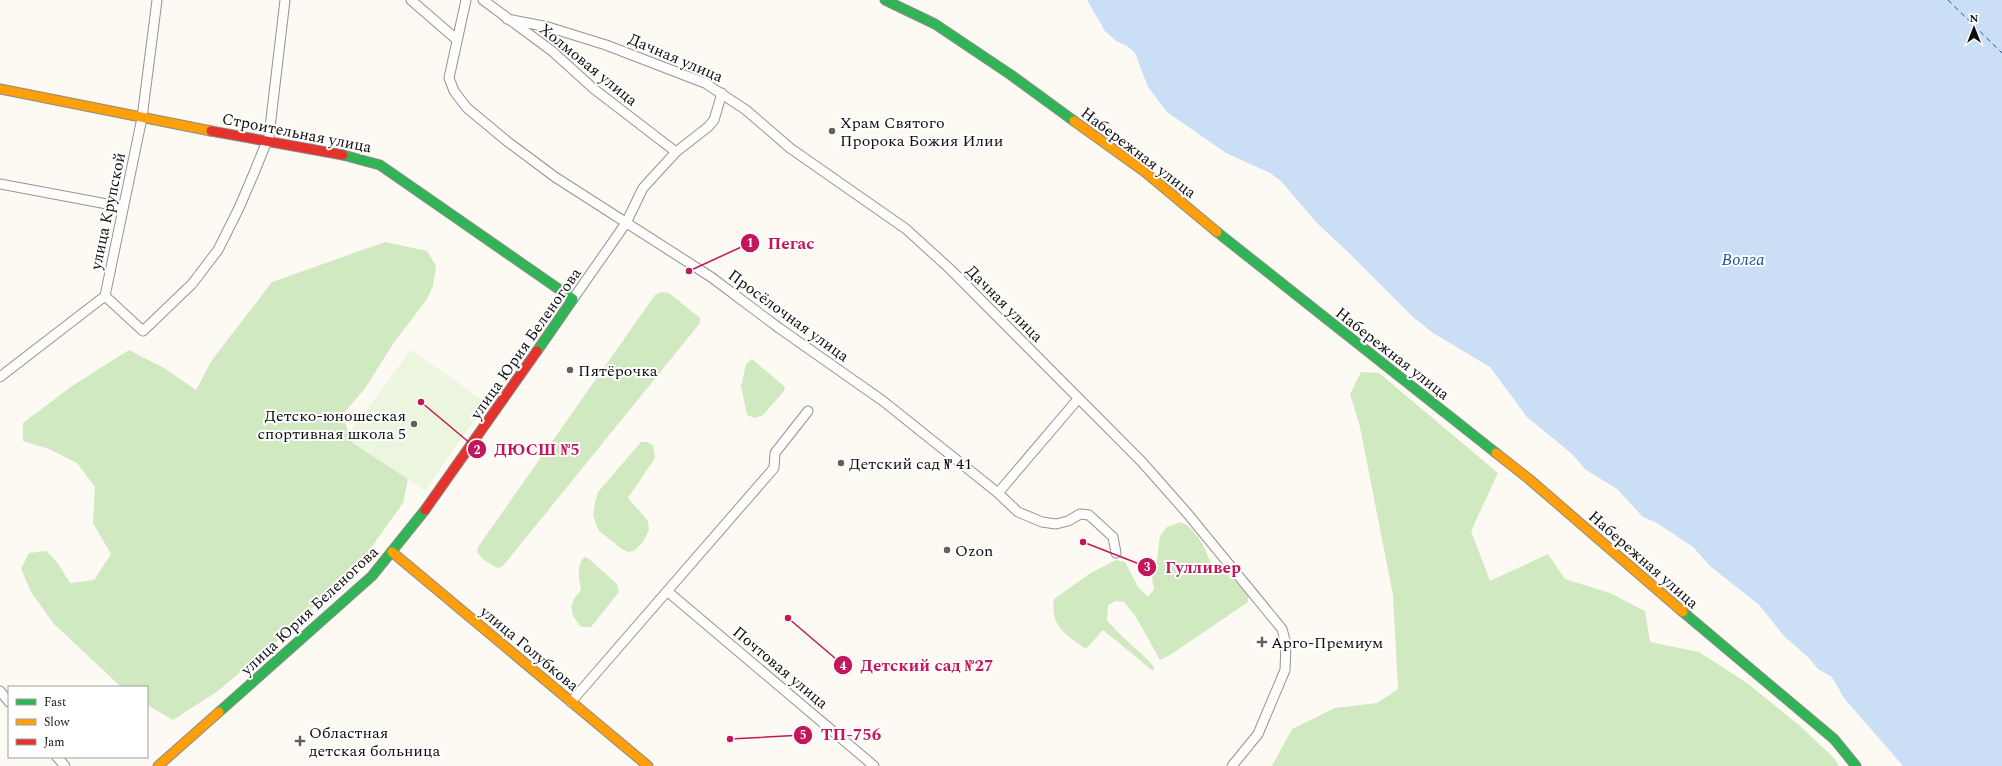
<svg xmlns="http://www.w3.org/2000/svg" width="2002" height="766" viewBox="0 0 2002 766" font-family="Spectral,serif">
	<rect width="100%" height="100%" fill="#fcfaf2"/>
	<path fill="#d1e9c0" d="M385,242L427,251L436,266L433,286L427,299L393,344L364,390L342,415L353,443L408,479L403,503L361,562L274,644L218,691L173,720L147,705V687H121L53,623L31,592L21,569L29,553L47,551L59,565L70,583L94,580L111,554L93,523L95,487L77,463L49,449L23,441V423L72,386L129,350L164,368L196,390L212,360L272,282Z
		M661,292L669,293L700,318V323L503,566L498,568C491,565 480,558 477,551L478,547L655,295Z
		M752,359L785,387L784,391L763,415L755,418L747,415L741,386L746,364Z
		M1361,372L1379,373L1498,473L1471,531L1490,581L1548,554L1565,579L1610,593L1645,611L1650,642L1699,652L1747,683L1800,726L1835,759L1839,766H1272L1292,729L1335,708L1377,703L1398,689L1393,595L1360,427L1350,394Z
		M641,442H647L653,445L655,458L628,498L648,521L649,530L643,542L634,551L628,552L622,549L599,531L593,516L595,503L598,492Z
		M1181,522C1197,529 1207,551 1212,567L1222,568L1248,594V602L1170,655L1160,660L1136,617L1124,602L1116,601L1108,605L1107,620C1121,638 1140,650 1154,667L1153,671L1103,630L1086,649C1066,635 1050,626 1054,599L1089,574L1116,560L1125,562L1138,587L1148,597L1154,589L1152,578L1156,567L1160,536L1167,527Z
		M584,557L588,558L617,584L619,592L591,627H581C569,612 568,605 581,590C579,578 576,567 584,557Z"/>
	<path fill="#ecf5dd" d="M411,350L487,403L425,490L353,443L349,434Z"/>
	<path fill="#cadff5" d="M1087,0H2002V766H1903L1844,698L1832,677L1818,669L1809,658L1785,637L1759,605L1710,566L1693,547L1657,523L1643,517L1617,489L1586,470L1571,453L1527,417L1490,367L1433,333L1413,317L1349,253L1317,223L1281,181L1270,173L1226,153L1167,112L1148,87L1135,53L1127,46L1116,41L1105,31Z"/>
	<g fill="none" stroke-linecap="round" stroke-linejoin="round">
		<path stroke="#1651a1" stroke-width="1" stroke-dasharray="5 4" stroke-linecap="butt" d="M1948,0L2002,53"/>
		<defs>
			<path id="street" d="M411,0L456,39
				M466,0L449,78L454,91L467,108L508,142L555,177L711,277L779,328L883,401L998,493L1018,512L1042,522L1056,524L1068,521L1080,514L1089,515L1113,537L1116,553
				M483,0L552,51L594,89L676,152
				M507,19L548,27L606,45L705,83L746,110L790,148L906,229L950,269L1142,462L1187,513L1282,629L1286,644L1285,670L1258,734L1232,766
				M0,184L123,207
				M105,296L143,331L192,284L218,250L239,208L254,173L269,136L285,0
				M573,299L626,223L643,188L676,152L708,127L714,120L722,93
				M0,377L105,296L142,118L157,0
				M998,493L1078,399
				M667,591L874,766
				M0,691L9,702
				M571,702L774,468L775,453L808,411
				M57,757L65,766"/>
			<path id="fast" d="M885,0L935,24L1011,75L1074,121
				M343,155L380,165L573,299L537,351
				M1217,232L1496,453
				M1683,612L1834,739L1856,766
				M219,712L372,576L425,510"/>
			<path id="slow" d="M0,89L211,131
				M1074,121L1145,172L1217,232
				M1496,453L1529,479L1683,612
				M392,552L648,766
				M158,766L219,712"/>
			<path id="jam" d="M211,131L343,155
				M425,510L537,351"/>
		</defs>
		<use href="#street" stroke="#959491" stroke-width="11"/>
		<use href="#fast" stroke="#8c8b87" stroke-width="11"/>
		<use href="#slow" stroke="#8c8b87" stroke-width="11"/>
		<use href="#jam" stroke="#8c8b87" stroke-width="11"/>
		<use href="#street" stroke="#fffefd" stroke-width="9"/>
		<use href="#fast" stroke="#30b455" stroke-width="9"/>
		<use href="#slow" stroke="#ff9f0a" stroke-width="9"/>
		<use href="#jam" stroke="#e5322d" stroke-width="9"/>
	</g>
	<g fill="#61615e" stroke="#fff" stroke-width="1.5">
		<circle cx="832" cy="131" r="4"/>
		<circle cx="570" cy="370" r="4"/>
		<circle cx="414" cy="424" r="4"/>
		<circle cx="841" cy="463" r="4"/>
		<circle cx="947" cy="550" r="4"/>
		<path d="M1260 636h4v4h4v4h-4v4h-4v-4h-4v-4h4z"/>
		<path d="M298 735h4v4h4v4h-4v4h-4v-4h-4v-4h4z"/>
	</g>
	<g text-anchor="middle" stroke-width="4" stroke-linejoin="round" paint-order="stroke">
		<g font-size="16" fill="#0e0e0e" stroke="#fff">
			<text transform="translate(676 57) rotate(23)" y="6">Дачная улица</text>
			<text transform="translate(589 64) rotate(39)" y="6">Холмовая улица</text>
			<text transform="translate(297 132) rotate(11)" y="6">Строительная улица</text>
			<text transform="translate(1139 152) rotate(37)" y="6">Набережная улица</text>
			<text transform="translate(107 211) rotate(-78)" y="6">улица Крупской</text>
			<text transform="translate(1005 303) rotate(45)" y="6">Дачная улица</text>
			<text transform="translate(789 315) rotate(36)" y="6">Просёлочная улица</text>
			<text transform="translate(525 343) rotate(-55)" y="6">улица Юрия Беленогова</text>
			<text transform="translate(1393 353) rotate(38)" y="6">Набережная улица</text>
			<text transform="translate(1644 559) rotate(41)" y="6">Набережная улица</text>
			<text transform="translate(309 610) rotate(-43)" y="6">улица Юрия Беленогова</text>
			<text transform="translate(530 648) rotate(40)" y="6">улица Голубкова</text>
			<text transform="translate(781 667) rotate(40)" y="6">Почтовая улица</text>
		</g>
		<g font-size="16" fill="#0e0e0e" stroke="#fff" text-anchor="start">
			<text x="840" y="128">Храм Святого<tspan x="840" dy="18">Пророка Божия Илии</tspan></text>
			<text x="578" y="376">Пятёрочка</text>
			<text x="406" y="421" text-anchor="end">Детско-юношеская<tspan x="406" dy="18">спортивная школа 5</tspan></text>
			<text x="849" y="469">Детский сад № 41</text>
			<text x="955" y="556">Ozon</text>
			<text x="1271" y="648">Арго-Премиум</text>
			<text x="309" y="738">Областная<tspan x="309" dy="18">детская больница</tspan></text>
		</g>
		<g font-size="17" font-style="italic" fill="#1651a1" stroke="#fff">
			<text x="1743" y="265">Волга</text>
		</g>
	</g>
	<path fill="none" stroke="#c2185b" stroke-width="1.5" d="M689 271L750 243M421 402L477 449M1083 542L1147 567M788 618L843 665M730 739L803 735"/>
	<g fill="#c2185b" stroke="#fff" stroke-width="1.5">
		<circle cx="689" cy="271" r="4"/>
		<circle cx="421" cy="402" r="4"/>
		<circle cx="1083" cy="542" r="4"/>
		<circle cx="788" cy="618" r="4"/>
		<circle cx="730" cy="739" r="4"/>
		<circle cx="750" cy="243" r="10"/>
		<circle cx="477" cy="449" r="10"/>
		<circle cx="1147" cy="567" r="10"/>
		<circle cx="843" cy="665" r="10"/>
		<circle cx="803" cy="735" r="10"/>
	</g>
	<g font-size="12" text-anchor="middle" font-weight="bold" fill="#fff">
		<text x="750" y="247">1</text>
		<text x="477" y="454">2</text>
		<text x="1147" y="571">3</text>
		<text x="843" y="670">4</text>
		<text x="803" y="739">5</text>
	</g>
	<g font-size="17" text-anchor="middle" font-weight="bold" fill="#c2185b" stroke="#fff" stroke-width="4" stroke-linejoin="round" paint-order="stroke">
		<text x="791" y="249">Пегас</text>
		<text x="537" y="455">ДЮСШ №5</text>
		<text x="1203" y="573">Гулливер</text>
		<text x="927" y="671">Детский сад №27</text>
		<text x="851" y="740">ТП-756</text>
	</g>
	<rect x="8" y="686" width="140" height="72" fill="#ffffff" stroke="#9f9f9f"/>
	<rect x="16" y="699" width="20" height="6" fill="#30b455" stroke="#9f9f9f"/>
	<text x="44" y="706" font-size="12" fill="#0e0e0e">Fast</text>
	<rect x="16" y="719" width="20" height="6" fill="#ff9f0a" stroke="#9f9f9f"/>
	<text x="44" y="726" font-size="12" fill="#0e0e0e">Slow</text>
	<rect x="16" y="739" width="20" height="6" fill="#e5322d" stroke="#9f9f9f"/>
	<text x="44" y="746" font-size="12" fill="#0e0e0e">Jam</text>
	<g transform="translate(1974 28)" stroke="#ffffff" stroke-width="3" paint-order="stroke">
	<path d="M0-3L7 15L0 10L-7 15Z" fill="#0e0e0e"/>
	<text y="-6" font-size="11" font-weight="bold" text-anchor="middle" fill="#0e0e0e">N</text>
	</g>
</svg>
